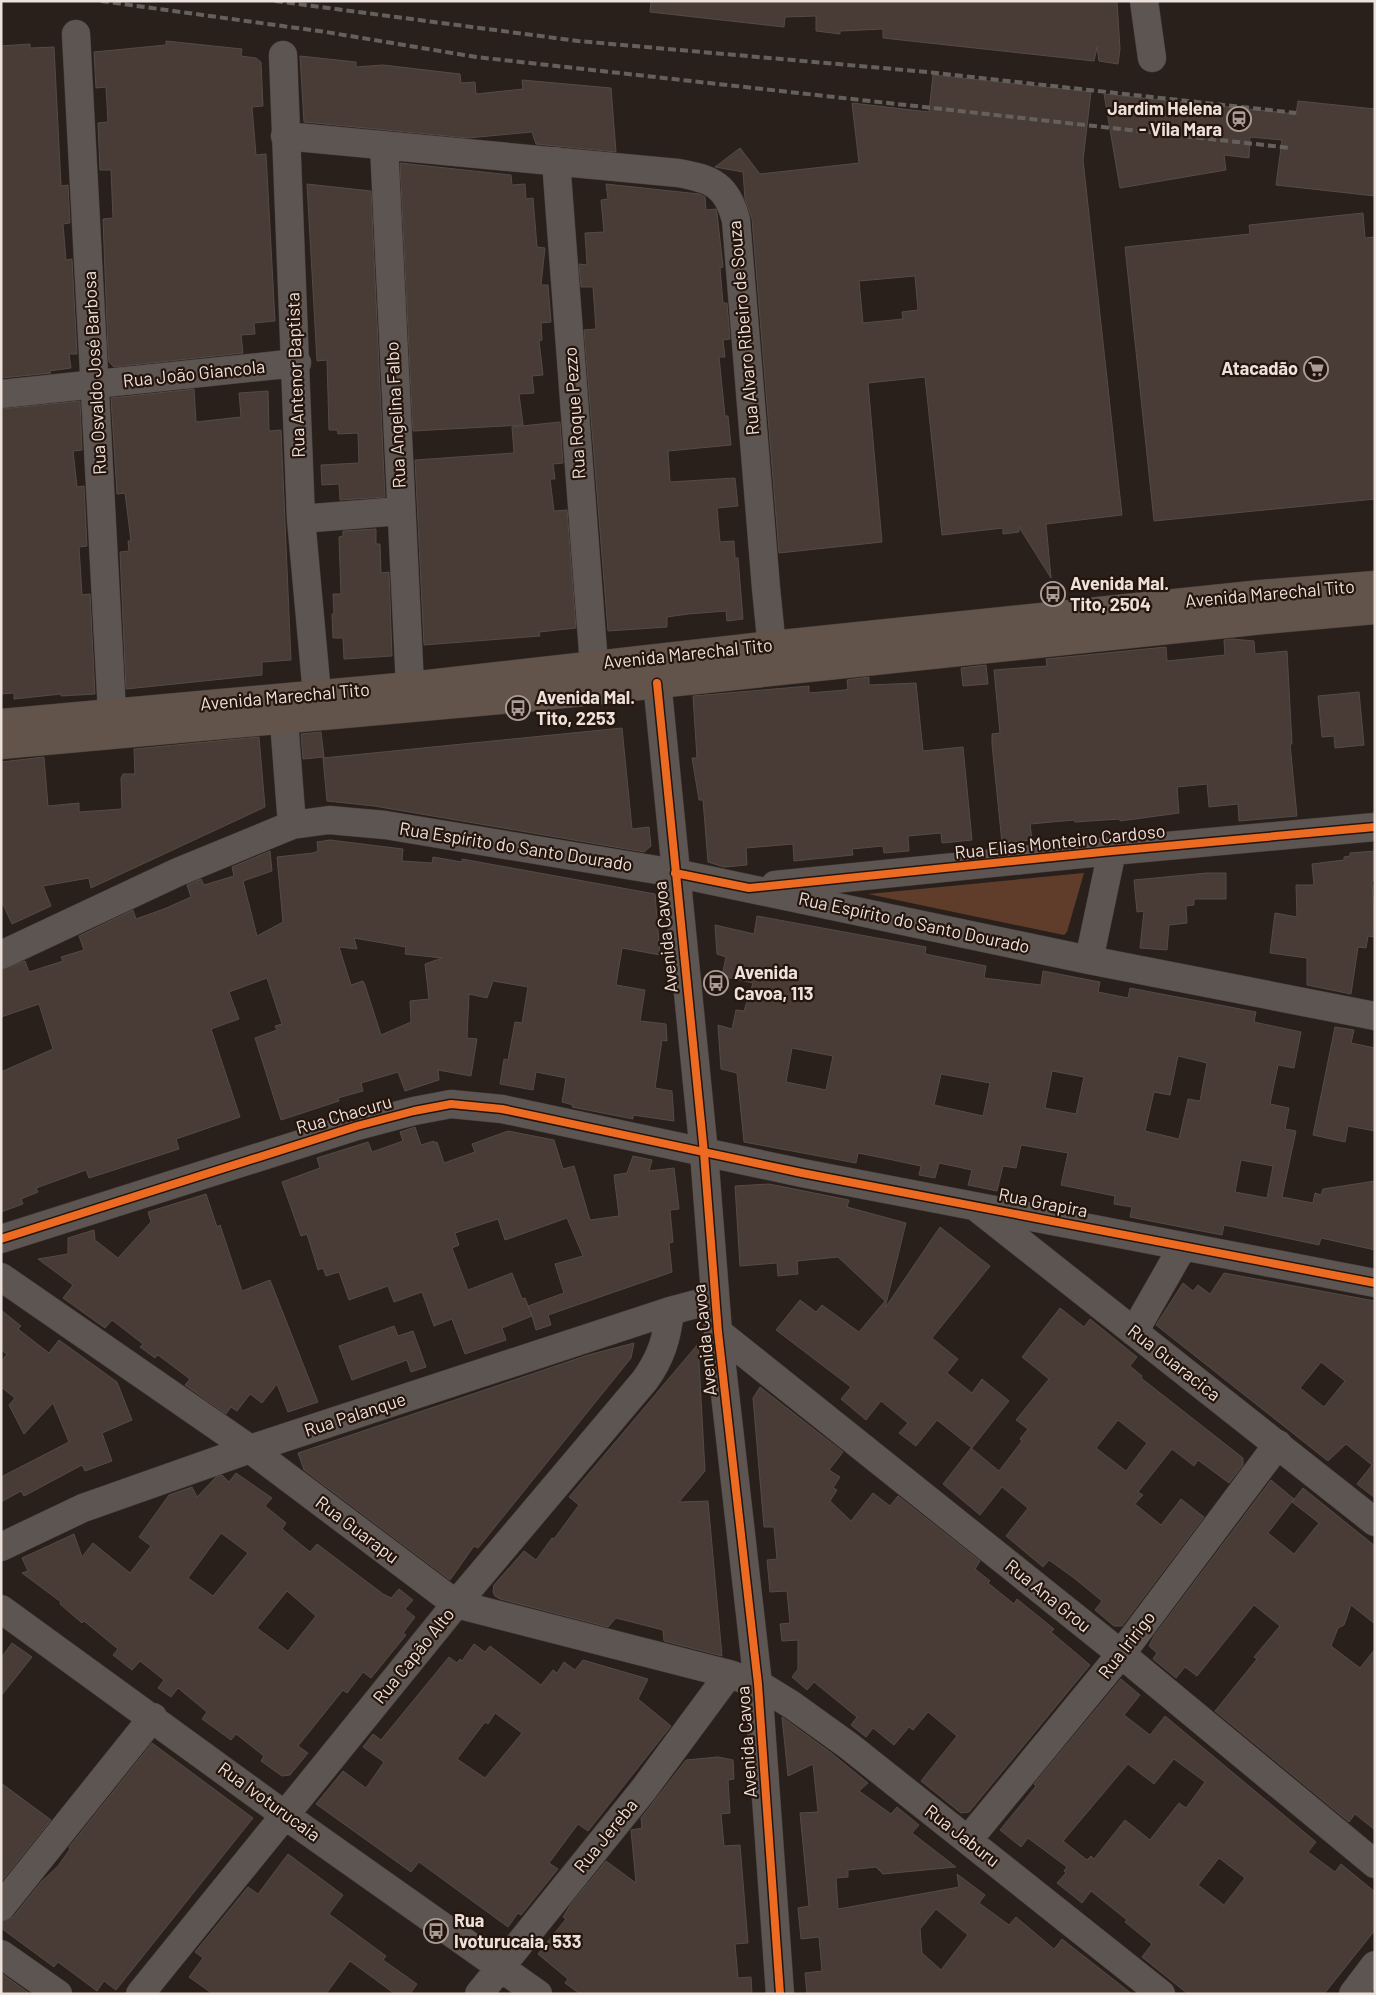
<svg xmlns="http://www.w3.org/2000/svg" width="1376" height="1995" viewBox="0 0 1376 1995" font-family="Barlow,sans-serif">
	<rect width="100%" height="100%" fill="#29201c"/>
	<path fill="#5f3d2a" d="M1084,873L1067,932L1064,935L868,894Z"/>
	<path fill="#493c36" stroke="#534b47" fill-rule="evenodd" d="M651,1H1117L1120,49L1118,64L1099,61L1097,47L1094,61L883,38V29L840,31V34L816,31V16L785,17L784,27L650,12Z
		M166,41L242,49L241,56L256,58L261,62L263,106L252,107L256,155L266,154L275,321L254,323L255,334L241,335L243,353L114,367L109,362L108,351L103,219L113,218L111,170H100L98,123L108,122L106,87L96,88L94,52L166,45Z
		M30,44V48L54,47L61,186L68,185L70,223L63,224L66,260L72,259L77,354H69L71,368L49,371L51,373L1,378V46Z
		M300,56L356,62V67L383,65L460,74L461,83L475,82L476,94L523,89L522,80L611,88L616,152L536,144L532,132L468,138L304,122Z
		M933,75L1091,92L1083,160L1122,515L1046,524L1051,578L1019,527V532L1003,534V528L942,535L925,377L868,383L882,542L779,553L752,219L745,199L743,172L715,167L740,148L760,174L859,163L852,103L929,112ZM915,276L918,310L902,312L903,319L863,323L859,281Z
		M1104,94L1296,114L1298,101L1375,109V196L1276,185L1282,140L1250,137L1249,158L1224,155L1226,170L1120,188Z
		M400,163L511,175L512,185L525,184L526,199L533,198L537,247L545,248L541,285H548L551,322L541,323L542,340L539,341L543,375L532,376L534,393L519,394L523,425L413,431Z
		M307,184L371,191L385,497L340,500L339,484L322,485L321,465L359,463L358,433L338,434L337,430H329L327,360L317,361Z
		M606,184L699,194L705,197L706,210L716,209L717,213L723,267L720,268L723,303H727L730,339L723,340L725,357H719L725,416H728L731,445L668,451L670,482L735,478L738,506L717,508L720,542L734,541L735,558H738L743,619L727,621L726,611L688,614L667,617V627L608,631L584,330L596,329L593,287H581L579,264L587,265L585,233L604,232L601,200L608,199Z
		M1363,213L1365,238L1375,237V499L1154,521L1125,247L1250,234L1249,225Z
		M194,389L196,422L241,417L239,393L268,391L269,431L281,430L291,660L262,662V675L126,689L120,552L129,551L128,541H131L125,493L117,494L111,398Z
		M80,401L82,450L73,451L77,487L84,486L87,546L79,547L82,595L90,594L95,694L61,696V694L14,699V693L1,694V409Z
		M560,422L563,463L553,464L555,479H550L554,511L567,510L576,628L539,632L540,636L424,645L415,460L514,453L512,427Z
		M376,529V544H380L381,573L389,572L392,656L344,659L343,638H333L332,614H334L333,594H341L339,537L343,536V531Z
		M1232,639L1254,641L1255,654L1287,651L1292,744H1290L1297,816L1239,821L1238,804L1209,807L1207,784L1177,787L1179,813L1120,821V819L1075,822L1074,820L1030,824L1032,840L1002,843L992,744V734L1000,733L994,670L1047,666L1046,659L1166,647L1167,661L1225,655L1224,640Z
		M986,665L988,684L963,686L961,668Z
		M869,677V685L916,683L923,751L963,747L972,840L942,843L941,833L908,836L909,851L884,853L883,846L852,849L853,855L794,861L793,844L746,848L747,865L724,867L708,862L703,800H699L692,758H697L693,696L809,686V693L845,690L848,689L847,680Z
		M1359,692L1364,745L1335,748L1334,736L1322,737L1318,696Z
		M622,728L632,829L649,827L651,846L644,852L374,806L327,801L323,758Z
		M321,732L324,757L303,759L301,734Z
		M259,737L265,807L91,888L89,878L43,886L51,906L12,924L1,900V762L44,757L48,806L79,803V812L122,809L121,778L123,774H135L134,749Z
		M330,840L403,849L402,861L432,863L433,857L462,862V859L655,894L660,955L622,948L616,985L645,990L640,1021L666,1024L667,1041L662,1040L655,1088L672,1091L674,1121L633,1115V1119L572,1107L573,1105L562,1102L566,1078L536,1072L533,1090L500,1084L504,1059L508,1060L515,1022L522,1023L528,987L493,981L487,998L469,994L467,1038L477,1039L471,1076L438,1070L439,1080L405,1091L398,1072L361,1083L363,1091L338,1098L339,1101L281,1120L255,1038L277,1030L275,1026L282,1024L267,978L229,992L239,1019L211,1029L240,1117L176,1139L179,1149L89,1178L86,1170L36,1188L38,1192L21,1199L23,1204L1,1212V1072L53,1049L39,1004L1,1017V970L25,961L29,972L63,961L61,957L84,950L79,936L133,910L136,919L164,909L191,897L187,885L201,879L204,885L234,876L232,867L270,851L272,871L243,881L257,936L283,922L277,857L313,853L318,851L317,842ZM354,938L406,947L405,954L442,958L425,964L429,999L410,1001L411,1022L381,1035L365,985L363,981L351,985L339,947L357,949Z
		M1375,851V880L1372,881L1375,937L1368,936L1366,948L1358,947L1351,994L1307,985V958L1270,953L1275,913L1297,917L1296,885H1314L1312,864L1344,860V857L1350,856V853Z
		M1207,873H1226V899H1194V905L1186,906L1187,923L1169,925L1167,950L1140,948L1144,911L1137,912L1134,880Z
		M757,916L926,947L925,954L986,966L984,978L1041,985L1043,971L1100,982L1098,992L1128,998L1130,988L1256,1012L1254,1022L1301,1032L1294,1068L1278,1065L1270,1104L1289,1108L1285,1129L1296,1131L1282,1197L1313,1203L1315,1193L1321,1195L1323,1189L1375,1181V1250L1321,1238L1319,1245L1224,1225L1222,1235L1130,1217L1132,1207L1114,1204L1115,1196L1061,1185L1068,1153L1021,1145L1016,1168L1003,1166L997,1191L968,1185L972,1170L939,1163L935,1178L919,1175L921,1166L888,1159L858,1153L856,1163L744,1142L737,1073L721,1069L718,1025L732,1029L736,1010L744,1011L753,983L722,976L726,957L717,954L715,925L754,934ZM792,1048L833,1056L826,1090L786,1082ZM1178,1056L1207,1063L1200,1101L1188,1099L1179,1139L1145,1131L1154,1092L1170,1095ZM1052,1071L1084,1077L1076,1114L1045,1108ZM941,1074L990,1083L983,1116L934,1105ZM1241,1160L1273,1166L1267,1198L1235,1192Z
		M1335,1027L1354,1030L1351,1043L1375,1048V1131L1348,1126L1345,1142L1313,1135Z
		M415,1127L421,1145L434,1141L435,1143L437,1142L444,1163L475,1152L472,1144L508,1131L554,1140L563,1169L574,1166L590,1220L619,1216L614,1175L627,1173L633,1156L652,1160L649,1171L674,1168L679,1209L670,1210L673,1242L669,1243L672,1272L548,1315L551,1325L536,1330L532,1316L502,1328L506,1340L465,1354L452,1319L434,1326L422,1292L394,1302L388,1286L349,1300L339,1272L326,1276L323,1268L318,1270L307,1234L301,1236L282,1182L320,1168L317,1158L368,1142L372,1152L403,1141L400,1132ZM567,1218L583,1256L555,1264L564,1293L528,1306L532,1316L525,1298L522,1299L512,1273L468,1290L452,1248L459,1245L455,1233L498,1219L505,1240Z
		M769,1184L849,1200L847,1207L906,1223L885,1308L940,1227L990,1266L932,1338L958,1359L947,1373L972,1393L982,1379L1009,1401L972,1448L937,1420L916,1446L899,1433L908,1423L881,1401L866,1420L841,1399L851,1387L776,1330L800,1300L816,1312L822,1305L859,1332L885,1301L838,1257L797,1261L798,1274L778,1276L777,1263L740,1266L735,1186Z
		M206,1194L217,1227L220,1225L242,1291L270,1280L318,1402L288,1412L277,1384L262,1403L250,1394L237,1411L231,1407L226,1414L185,1385L190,1379L158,1355L155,1358L140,1347L143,1344L112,1320L105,1328L63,1298L73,1285L38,1259L68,1254V1238L94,1230L95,1240L118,1258L151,1222L148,1212Z
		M1224,1273L1375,1301V1498L1357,1484L1372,1465L1346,1444L1328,1461L1156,1325L1183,1283L1193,1291L1198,1285L1210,1294ZM1321,1362L1345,1381L1324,1407L1300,1388Z
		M1060,1308L1084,1327L1090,1319L1137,1357L1130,1366L1142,1376L1141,1378L1243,1458V1465L1229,1483L1198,1460L1194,1466L1172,1449L1138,1492L1143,1495L1135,1504L1161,1525L1181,1499L1204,1517L1122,1626H1114L1095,1610L1102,1601L1074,1578L1049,1560L1043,1567L1006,1536L1028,1508L1002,1487L980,1515L943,1484L971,1448L999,1471L1022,1441L1020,1439L1028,1429L1016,1420L1049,1379L1022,1357ZM1118,1420L1147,1443L1126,1471L1096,1448Z
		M1,1310L21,1326L18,1329L49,1353L59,1340L117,1382L132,1420L102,1433L112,1461L85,1471L82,1465L24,1496L21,1491L1,1502V1477L69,1442L53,1403L24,1434L9,1405L15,1398L1,1387V1362L7,1354L1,1350Z
		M394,1326L398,1336L413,1331L426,1367L411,1372L407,1360L352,1380L339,1346Z
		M634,1343L631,1358L478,1548L474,1546L450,1580L304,1470L298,1453L588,1355Z
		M698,1344L705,1471L679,1502L708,1501L722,1656L664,1641L663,1630L616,1618L608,1627L500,1599L495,1596L493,1592L494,1585L524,1551L536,1560L552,1538L554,1539L579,1505L569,1497Z
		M760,1387L843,1452L829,1470L840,1477L833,1488L837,1490L830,1501L851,1521L873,1493L890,1506L898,1496L980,1561L975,1569L990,1581L988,1583L1014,1604L1017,1599L1054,1629L1051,1632L1090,1665L969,1812L961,1813L921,1781L957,1736L928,1712L913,1730L909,1727L894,1745L873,1728L866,1737L851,1725L857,1717L814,1682L807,1690L792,1677L798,1669V1640L782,1641L780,1624L790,1623L787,1591L770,1592L767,1560L777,1559L774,1527H764L753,1398Z
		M236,1473L272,1498L265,1506L286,1523L282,1529L310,1552L317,1544L383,1594L391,1598L399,1589L413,1600L405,1609L415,1617L403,1633L406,1635L371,1678L363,1672L347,1693L343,1690L298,1746L308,1753L290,1775L282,1776L261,1761L264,1756L236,1734L231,1740L202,1719L207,1712L178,1688L171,1697L158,1688L164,1680L140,1661L132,1670L113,1655L118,1649L84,1621L82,1623L60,1604L61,1602L22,1573L28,1571L22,1558L74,1534L82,1557L93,1543L130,1573L151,1546L139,1537L169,1495L192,1487L197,1497L216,1477L222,1475L229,1482ZM221,1533L248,1553L213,1596L188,1578ZM287,1591L316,1616L288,1651L257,1628Z
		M1271,1480L1294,1499L1268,1533L1294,1554L1319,1523L1292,1502L1303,1488L1375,1546V1624L1351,1605L1344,1625L1338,1628L1331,1646L1360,1668L1375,1649V1830L1355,1814L1349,1822L1215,1711L1257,1659L1254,1657L1280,1626L1254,1605L1197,1676L1185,1667L1176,1678L1153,1659L1157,1653L1149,1646L1154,1636Z
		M12,1643L32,1657L1,1696V1658Z
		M474,1644L485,1652L490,1646L541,1685L553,1670L557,1673L564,1662L575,1670L583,1660L648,1679L638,1699L671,1726L588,1831L578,1824L549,1863L558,1869L521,1915L518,1913L508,1927L419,1862L411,1872L316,1804L343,1771L366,1788L384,1762L363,1747L373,1734L381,1740L449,1657L457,1663L460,1659L462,1661ZM495,1713L522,1733L485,1778L457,1759L485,1722L488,1724Z
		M1121,1679L1140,1695L1124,1715L1150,1735L1165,1716L1316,1842L1308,1852L1335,1872L1341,1864L1375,1892V1930L1324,1994H1188L1142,1957L1152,1944L1125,1922L1127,1920L1091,1891L1082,1903L1057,1883L1066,1873L1064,1871L1067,1867L1028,1838L1021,1847L1000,1830L1036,1786L1034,1784ZM1174,1759L1205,1782L1186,1808L1179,1803L1150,1840L1125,1820L1094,1859L1091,1856L1087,1860L1063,1841L1128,1764L1154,1784ZM1219,1858L1245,1878L1224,1905L1198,1885Z
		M782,1717L830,1752L868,1783L859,1791L891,1814L897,1807L919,1825L912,1833L956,1867L883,1874L876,1867L848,1870V1877L836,1878L838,1909L959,1887L957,1874L985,1895L979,1903L1009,1925L1016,1917L1054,1949L1062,1939L1132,1994H807L805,1973L822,1971L819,1937L801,1939L798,1908L809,1906L800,1813L818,1812L813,1764L788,1776ZM936,1909L968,1935L941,1970L922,1953L920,1929Z
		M152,1743L253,1818L116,1990L104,1981L97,1991L58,1962L54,1967L1,1928V1922L13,1917L41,1882L58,1866L70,1849L69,1847Z
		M718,1757L733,1760L734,1779L728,1780L730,1813L721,1814L724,1846L740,1845L748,1943L735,1944L738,1978L751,1977L752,1994H580L565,1983L568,1979L538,1954L566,1919L563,1917L571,1904L606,1861L636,1883L631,1830L642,1828L641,1818L686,1760Z
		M1,1783L51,1820L1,1882Z
		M288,1854L343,1895L329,1914L386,1956L383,1960L417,1984L410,1994H395L350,1961L326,1994H213L189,1977L203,1958L195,1952L248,1887L258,1894Z
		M1,1973L30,1994H1Z"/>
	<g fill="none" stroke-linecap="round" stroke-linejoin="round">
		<defs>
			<path id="minor" d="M1144,1L1152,58
				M76,34L112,713
				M283,55L301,519L317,694
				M285,136L678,173C712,179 727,185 736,220L766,588L774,668
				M384,145L410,686
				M556,161L594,665
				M1,394L297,363
				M301,519L400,511
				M655,661L704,1153L718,1332L758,1684L780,1994
				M284,721L292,825
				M775,885L1112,851L1375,827
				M1,955L178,872L292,825L329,820L385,825L675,873L1089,960L1375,1016
				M1089,960L1112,851
				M976,1207L1375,1522
				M1,1239L357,1126L414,1111L451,1104L502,1109L802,1173L1375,1283
				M1,1277L250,1449L456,1604L729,1674L758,1684L792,1705L849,1746L1161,1994
				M718,1332L1121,1654L1375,1864
				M1134,1332L1183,1246
				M1,1547L83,1508L250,1449L670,1311L715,1299
				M1,1609L286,1816L538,1994
				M968,1840L1121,1654L1278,1444
				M1,1907L153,1717
				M1,1954L58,1994
				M140,1994L456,1604L645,1380C661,1358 667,1338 670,1311
				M479,1994L644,1789L729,1674
				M1353,1994L1375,1965"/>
			<path id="major" d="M1,723L410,686L772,645L1261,594L1375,585
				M1,745L545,696L1263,620L1375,610"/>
		</defs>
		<use href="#minor" stroke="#453d3a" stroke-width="29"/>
		<use href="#major" stroke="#453d3a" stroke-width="29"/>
		<use href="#minor" stroke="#5d5552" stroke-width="28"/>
		<use href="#major" stroke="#62544a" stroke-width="28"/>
		<path stroke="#65605c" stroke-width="4" stroke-dasharray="8 4" stroke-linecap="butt" d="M101,1L326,32L476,57L1291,148
			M275,1L578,41L927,72L1296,113"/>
		<defs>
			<path id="cycleway" d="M657,683L704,1153L718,1332L758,1684L780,1994
				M675,873L749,888L1112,851L1375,827
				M1,1239L357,1126L414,1111L451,1104L502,1109L802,1173L1375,1283"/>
		</defs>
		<use href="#cycleway" stroke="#25150d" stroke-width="11"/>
		<use href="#cycleway" stroke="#ed6a23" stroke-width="8"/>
	</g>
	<defs>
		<symbol id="station-ring" viewBox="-11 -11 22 22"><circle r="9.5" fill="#25150d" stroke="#a89d98" stroke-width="1.5"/><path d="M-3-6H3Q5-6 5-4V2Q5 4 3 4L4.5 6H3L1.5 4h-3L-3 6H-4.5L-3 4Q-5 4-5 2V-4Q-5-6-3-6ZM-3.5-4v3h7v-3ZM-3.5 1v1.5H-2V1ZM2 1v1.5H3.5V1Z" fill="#a89d98"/></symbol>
		<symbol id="supermarket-ring" viewBox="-11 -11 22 22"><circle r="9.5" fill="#25150d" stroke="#a89d98" stroke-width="1.5"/><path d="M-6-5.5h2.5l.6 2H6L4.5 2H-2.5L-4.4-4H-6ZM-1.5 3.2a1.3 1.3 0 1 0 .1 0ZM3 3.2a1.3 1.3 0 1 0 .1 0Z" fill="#a89d98"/></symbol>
		<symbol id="bus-ring" viewBox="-11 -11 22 22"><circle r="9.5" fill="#25150d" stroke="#a89d98" stroke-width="1.5"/><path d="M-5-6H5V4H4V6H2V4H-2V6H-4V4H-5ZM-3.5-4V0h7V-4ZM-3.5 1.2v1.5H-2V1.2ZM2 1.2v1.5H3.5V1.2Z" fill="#a89d98"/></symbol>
	</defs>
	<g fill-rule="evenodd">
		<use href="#station-ring" x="1225" y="105" width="28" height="28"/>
		<use href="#supermarket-ring" x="1302" y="355" width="28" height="28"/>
		<use href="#bus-ring" x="1039" y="580" width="28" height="28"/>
		<use href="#bus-ring" x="504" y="694" width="28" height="28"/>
		<use href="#bus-ring" x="702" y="969" width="28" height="28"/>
		<use href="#bus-ring" x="422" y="1917" width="28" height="28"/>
	</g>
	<g text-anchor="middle" stroke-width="4.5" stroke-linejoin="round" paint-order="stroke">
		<g font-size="18" font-weight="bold" fill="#ece1db" stroke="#25150d" text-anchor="start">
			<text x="1222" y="115" text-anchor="end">Jardim Helena<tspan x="1222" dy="21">- Vila Mara</tspan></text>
			<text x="1298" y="375" text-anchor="end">Atacadão</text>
			<text x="1070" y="590">Avenida Mal.<tspan x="1070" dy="21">Tito, 2504</tspan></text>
			<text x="536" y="704">Avenida Mal.<tspan x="536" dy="21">Tito, 2253</tspan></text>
			<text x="734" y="979">Avenida<tspan x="734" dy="21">Cavoa, 113</tspan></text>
			<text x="454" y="1927">Rua<tspan x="454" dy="21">Ivoturucaia, 533</tspan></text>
		</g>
		<g font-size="18" fill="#ece1db" stroke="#25150d">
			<text transform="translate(744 328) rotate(-95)" y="6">Rua Alvaro Ribeiro de Souza</text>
			<text transform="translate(95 373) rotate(-93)" y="6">Rua Osvaldo José Barbosa</text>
			<text transform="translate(194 374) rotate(-6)" y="6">Rua João Giancola</text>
			<text transform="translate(296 375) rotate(-92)" y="6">Rua Antenor Baptista</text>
			<text transform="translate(575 413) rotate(-94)" y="6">Rua Roque Pezzo</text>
			<text transform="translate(396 415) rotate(-93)" y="6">Rua Angelina Falbo</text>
			<text transform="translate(1270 594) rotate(-5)" y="6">Avenida Marechal Tito</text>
			<text transform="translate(688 654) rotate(-6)" y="6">Avenida Marechal Tito</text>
			<text transform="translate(285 697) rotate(-5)" y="6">Avenida Marechal Tito</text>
			<text transform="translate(1060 842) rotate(-6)" y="6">Rua Elias Monteiro Cardoso</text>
			<text transform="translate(516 847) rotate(9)" y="6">Rua Espírito do Santo Dourado</text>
			<text transform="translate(914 923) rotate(12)" y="6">Rua Espírito do Santo Dourado</text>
			<text transform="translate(666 937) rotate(-96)" y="6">Avenida Cavoa</text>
			<text transform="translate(344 1115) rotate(-16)" y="6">Rua Chacuru</text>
			<text transform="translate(1043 1203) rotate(11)" y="6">Rua Grapira</text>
			<text transform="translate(705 1340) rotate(-96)" y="6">Avenida Cavoa</text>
			<text transform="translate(1174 1363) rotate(38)" y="6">Rua Guaracica</text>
			<text transform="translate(355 1415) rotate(-18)" y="6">Rua Palanque</text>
			<text transform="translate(357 1530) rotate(37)" y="6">Rua Guarapu</text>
			<text transform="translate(1048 1596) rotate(39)" y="6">Rua Ana Grou</text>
			<text transform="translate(1127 1645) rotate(-52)" y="6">Rua Iririgo</text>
			<text transform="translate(414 1656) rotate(-51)" y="6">Rua Capão Alto</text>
			<text transform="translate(747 1742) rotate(-94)" y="6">Avenida Cavoa</text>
			<text transform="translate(269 1802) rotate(36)" y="6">Rua Ivoturucaia</text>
			<text transform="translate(606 1836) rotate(-51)" y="6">Rua Jereba</text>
			<text transform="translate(962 1836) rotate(38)" y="6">Rua Jaburu</text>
		</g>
	</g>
	<rect width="1376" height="1995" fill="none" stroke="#ece1db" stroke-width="5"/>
</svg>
